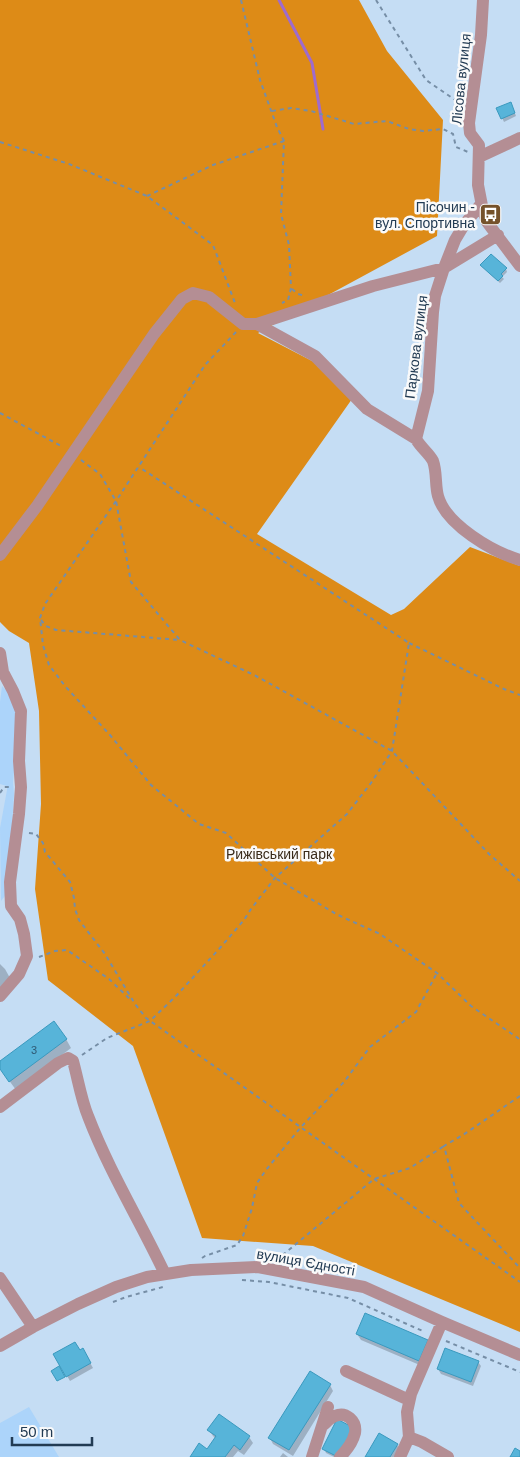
<svg xmlns="http://www.w3.org/2000/svg" width="520" height="1457" viewBox="0 0 520 1457" font-family="Helvetica,sans-serif">
	<rect width="100%" height="100%" fill="#c5ddf4"/>
	<path fill="#acd4fa" d="M2,686L11,695L19,716L13,782L14,794L8,892L1,901L0,828L7,790V786L0,784V702Z
		M29,1407L59,1457H0V1423Z"/>
	<path fill="#dd8b17" d="M0,0H359L387,51L443,120L437,236L258,333L314,362L352,399L257,534L391,615L404,609L470,547L520,566V1332L313,1246L202,1238L133,1046L48,980L35,889L41,804L39,711L29,643L9,631L0,622Z"/>
	<path fill="#0003" d="M512,106L516,116L504,122L498,109Z
		M484,268L506,269L507,272L502,277L504,279L500,283Z
		M0,964L5,969L10,978L0,988Z
		M66,1039L71,1048L16,1090L0,1068V1063Z
		M357,1334L427,1341L422,1366L361,1340Z
		M83,1350L93,1368L70,1381L55,1355L79,1352Z
		M478,1362L481,1366L473,1386L441,1374L438,1369Z
		M330,1385L333,1391L293,1456L273,1444L270,1438Z
		M209,1430L249,1437L253,1443L244,1455L238,1451L233,1457H191L207,1451L216,1439L213,1436Z
		M397,1445L401,1451L397,1457H366Z
		M324,1448L343,1457H334L326,1453Z
		M283,1453L288,1457H280Z"/>
	<g fill="none" stroke-linecap="round" stroke-linejoin="round">
		<path stroke="#9f6bcc" stroke-width="3" d="M279,0L312,63L323,129"/>
	</g>
	<path fill="#57b4d9" stroke="#3a99be" d="M511,102L515,113L501,119L496,108Z
		M491,254L507,268L501,274L503,276L498,281L480,265Z
		M54,1021L67,1039L9,1082L0,1069V1061Z
		M365,1313L428,1340L419,1361L356,1334Z
		M75,1342L80,1350L83,1348L91,1363L66,1377L53,1354Z
		M445,1348L479,1361L471,1382L437,1369Z
		M59,1366L65,1377L57,1381L51,1371Z
		M310,1371L331,1384L289,1450L268,1438Z
		M219,1414L250,1436L240,1450L234,1445L225,1457H190L199,1443L207,1449L216,1436L207,1430Z
		M337,1419L354,1428L338,1457L322,1449Z
		M379,1433L398,1444L390,1457H365Z
		M515,1448L520,1451V1457H510Z"/>
	<g fill="none" stroke-linecap="round" stroke-linejoin="round">
		<path stroke="#768ea6" stroke-width="2" stroke-dasharray="4 4" stroke-linecap="butt" d="M241,0L260,80L277,127L284,141L281,214L289,245L291,288L288,300L282,303
			M376,0L426,80L461,104
			M272,111L291,108L311,111L354,124L387,121L409,129L423,131L443,129L453,134L456,147L468,152
			M0,142L69,164L147,196L213,245L235,303
			M147,196L213,165L284,141
			M292,289L298,294L305,296
			M236,332L205,365L116,501L45,604L40,618L43,645L49,665L65,686L110,735L151,785L199,824L226,833L275,878L338,915L380,934L437,973L471,1006L518,1038L520,1042
			M0,413L63,447
			M81,460L100,474L116,501L131,582L180,640L256,676L392,751L489,854L520,881
			M41,620L46,626L56,630L180,640
			M409,643L504,689L520,695
			M0,793L4,787H9
			M29,833L36,834L43,843L45,852L70,882L74,898L75,909L79,920L105,954L135,1004L146,1018L520,1282
			M39,957L55,951L67,950L109,979L132,1001
			M82,1055L107,1038L150,1021L176,996L220,948L244,920L251,909L275,878L347,814L371,783L392,751L409,643L139,467
			M520,1096L463,1135L444,1146L459,1203L520,1268
			M202,1258L205,1256L237,1245L243,1236L252,1208L257,1183L266,1170L301,1127L344,1082L370,1047L416,1012L437,973
			M275,1258L284,1254L374,1179L410,1168L444,1146
			M242,1280L269,1282L348,1298L425,1332
			M113,1302L126,1297L163,1287
			M446,1341L520,1372"/>
		<path stroke="#b48e94" stroke-width="12" d="M483,0L481,35L469,123L470,133L479,145L478,185L483,211L487,222L520,266
			M479,157L520,138
			M481,204L464,225L455,240L444,268L435,296L433,312L428,391L416,439C421,448 429,453 433,461C437,472 435,485 438,496C446,525 493,552 520,560
			M257,324L315,356L367,409L416,439
			M0,555L37,506L154,334L182,299L193,293L209,297L243,324H257L373,286L444,268L498,235
			M0,653L3,672L13,691L21,711L19,761L21,787L19,814L10,882L11,906
			M0,996L19,974L27,956L24,934L20,919L11,906
			M0,1107L58,1063L68,1058L73,1061C78,1079 81,1099 88,1116C109,1171 140,1221 165,1274
			M0,1278L33,1327
			M0,1346L33,1327L78,1304L116,1287L147,1277L191,1270L258,1267L364,1287L442,1322L520,1355
			M346,1371L409,1400
			M322,1426C326,1423 330,1418 335,1416C346,1411 357,1421 355,1433C353,1441 346,1451 340,1457
			M409,1437L422,1442L448,1457
			M312,1457L328,1407
			M400,1457L409,1437L407,1412L411,1394L442,1322"/>
	</g>
	<defs>
		<symbol id="bus-square" viewBox="-11 -11 22 22"><rect x="-9" y="-9" width="18" height="18" rx="4" fill="#75522b" stroke="#fafafa"/><path d="M-5-6H5V4H4V6H2V4H-2V6H-4V4H-5ZM-3.5-4V0h7V-4ZM-3.5 1.2v1.5H-2V1.2ZM2 1.2v1.5H3.5V1.2Z" fill="#fff"/></symbol>
	</defs>
	<g fill-rule="evenodd">
		<use href="#bus-square" x="478" y="202" width="25" height="25"/>
	</g>
	<g text-anchor="middle" stroke-width="5" stroke-linejoin="round" paint-order="stroke">
		<g font-size="11" fill="#2f5974">
			<text x="34" y="1054">3</text>
		</g>
		<g font-size="14" fill="#223b53" stroke="#fafafa">
			<text transform="translate(461 79) rotate(-84)" y="5">Лісова вулиця</text>
			<text transform="translate(416 347) rotate(-83)" y="5">Паркова вулиця</text>
			<text transform="translate(306 1262) rotate(10)" y="5">вулиця Єдності</text>
		</g>
		<g font-size="14" fill="#223b53" stroke="#fafafa" text-anchor="end">
			<text x="475" y="212">Пісочин -<tspan x="475" dy="16">вул. Спортивна</tspan></text>
		</g>
		<g font-size="14" fill="#3a2b1a" stroke="#fafafa">
			<text x="279" y="859">Рижівський парк</text>
		</g>
	</g>
	<path d="M12 1437v8h80v-8" fill="none" stroke="#223b53" stroke-width="2.5"/>
	<text x="20" y="1437" font-size="15" fill="#223b53" stroke="#fafafa" stroke-width="4" paint-order="stroke">50 m</text>
</svg>
